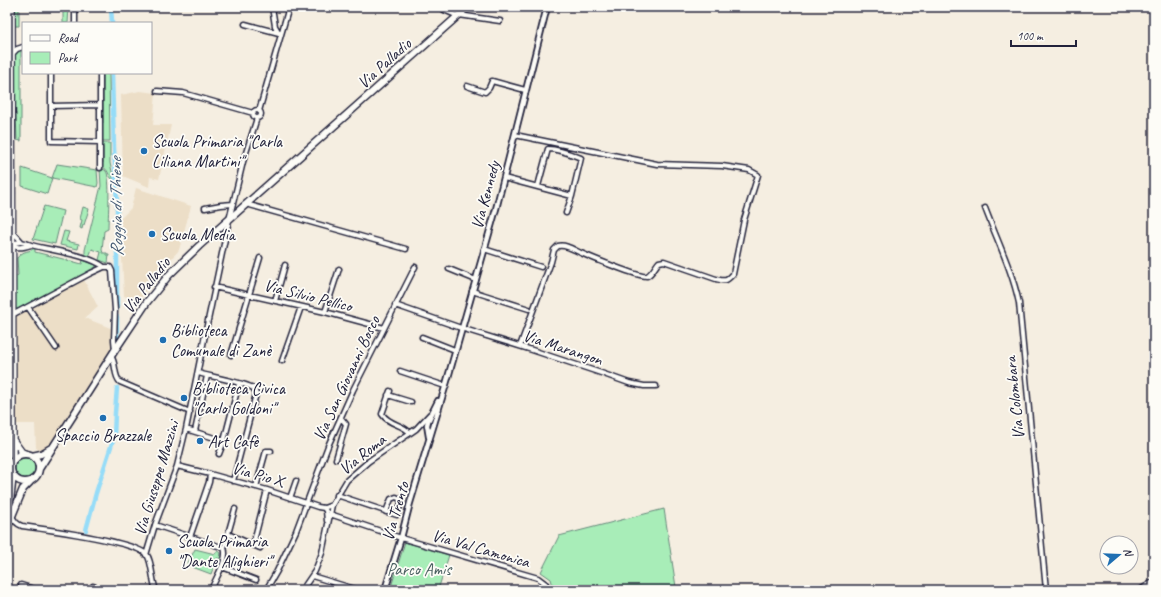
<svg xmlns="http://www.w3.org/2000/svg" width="1161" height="597" viewBox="0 0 1161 597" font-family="Caveat,sans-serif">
	<rect width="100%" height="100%" fill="#f5eee1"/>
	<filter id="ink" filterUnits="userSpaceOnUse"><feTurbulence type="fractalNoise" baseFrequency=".025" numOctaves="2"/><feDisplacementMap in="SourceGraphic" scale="8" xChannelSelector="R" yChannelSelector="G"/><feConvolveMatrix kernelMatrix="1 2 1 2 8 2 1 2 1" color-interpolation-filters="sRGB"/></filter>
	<g filter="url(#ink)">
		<path fill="#ecdec7" d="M140,91L156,93L153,125H171L159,179L150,177L149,187L123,176L121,95Z
			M136,188L191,206L179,250L151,282L139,301L124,296L120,219L131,208Z
			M83,278L98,307L85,318L113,329L112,347L70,414L68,419L52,444L42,452L36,448L35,424H16L15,317Z"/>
		<path fill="#a8edb8" stroke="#65887a" d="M15,7H19V26H15Z
			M63,7H69L68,23H63Z
			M21,50H23V51L21,52V141L17,140L16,113L14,112V55L17,52Z
			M101,73H109L110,141H102L101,123H103V75L101,74Z
			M101,143H110V163L113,176V180C108,176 109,169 102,167V163H103V147H101Z
			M57,164L97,170L98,183L97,187L52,178L47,194L22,186V168L52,178Z
			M100,169C102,169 104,169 106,171C111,177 108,219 108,229L104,231L102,250L103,253H107V255H109L108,263L99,260L101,252L92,249L89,257L88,256L85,255V250L101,186Z
			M44,206L63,211L55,244L33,239Z
			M83,207L89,209L84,225H83L82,229L80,228L82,220L80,219Z
			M64,231L69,232L66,241L79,244L78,249L60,245Z
			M34,248L35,249V252L71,261L82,264L83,260L96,265V268L17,311L15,309L14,278L18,275L17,258C24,249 29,253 34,248Z
			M15 468a10 10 0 1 1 20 0a10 10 0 1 1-20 0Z
			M664,509L676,587L664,590H554L551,579L541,572L559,536Z
			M405,542L449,555L438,590H390Z
			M195,549L215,554L217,551L221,553L220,559L217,558L211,574L187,565Z"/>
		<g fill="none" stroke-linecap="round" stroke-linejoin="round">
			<path stroke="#96dcf8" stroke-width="4.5" d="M111,7L112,23
				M112,73L114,148L117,203V309
				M117,317V342
				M86,530L96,493L114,437L115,413L117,388"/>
			<defs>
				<path id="minor" d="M75,7V23
					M272,7L275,26L279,33
					M443,7L444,10L458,16
					M459,15L500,21
					M245,24L279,33
					M12,54L17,49L23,47
					M51,73V141L100,142
					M100,73V168
					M467,86L485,92L489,88L492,81L525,90
					M157,91L183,93L253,113
					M51,106L100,105
					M253 114a4 4 0 1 1 8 0a4 4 0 1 1-8 0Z
					M259,111L289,7
					M515,135L657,164L722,166L749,170L758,175L744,220L733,274C726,282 725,281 716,279L664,261L659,262C656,265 652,274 647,276C641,278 590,257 581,253C574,250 566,244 558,246L554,250L551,262L520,346
					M504,178L572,196L566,213
					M538,186L548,149C559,149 571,154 581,158L572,196
					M246,204L406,249
					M205,208L221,205L233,204
					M985,208C997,240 1012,270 1019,303L1046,590
					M12,231L21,241
					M7,242C17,248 19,249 31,245C23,242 19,240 12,245
					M31,245C49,250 90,255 104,267
					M484,249L541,267
					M449,269L476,280
					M214,287L325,312L384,328
					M472,291L529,309
					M275,301L285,265
					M395,305L461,328L532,350L601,373L629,383L644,386H656
					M28,307L56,348
					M325,312L339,269
					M12,315L91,273L104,267H110L112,271L115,310L114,340L115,350
					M422,337L455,350
					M231,355L260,258
					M111,356C117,364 113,375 120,382L190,412
					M282,361L301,307
					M400,371L445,386
					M198,373C208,376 247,383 253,388C255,390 255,391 256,394L233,481
					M390,391L382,414C389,425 403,424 410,433
					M388,395L411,402
					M186,429L224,441
					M195,431L207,376
					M219,454L224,441L239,383
					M336,459L346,424L341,418
					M177,466L210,474L267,490L318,507L324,508L332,505
					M256,487L266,451H271
					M337,495L397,515L402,500L396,497L391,499L386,512
					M290,498L296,481
					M324,508L326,511L327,521
					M330,514L401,538L538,578L546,584L548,590
					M12,516C14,521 17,524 22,526C43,529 136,541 147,555C152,561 152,581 156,590
					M155,525L224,548C229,559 215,579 211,590
					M228,534L260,548
					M190,537L209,482L210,474
					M253,545L267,490
					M224,548L235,509
					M146,555L155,525L177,466L186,429L206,330L229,220L243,162L257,118
					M222,567L256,580
					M312,576L358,590
					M21,585L37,590
					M93,586L103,590
					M907,589V590
					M266,590L277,571L296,531L328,446L353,390L415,267
					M302,590L315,571L322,553L332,505L347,480L369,461L416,429L430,414"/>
				<path id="tertiary" d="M429,437L427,425L428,421L438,401
					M385,590L401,538L410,503L447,381L496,209L547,7"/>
				<path id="secondary" d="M12,7L13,455L14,459
					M14,441L22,452L27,454
					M1141,590L1154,582"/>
				<path id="primary" d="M11 468a14 14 0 1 1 28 0a14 14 0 1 1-28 0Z
					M32,456L41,454L51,448
					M39,469L115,350L147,302L169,275L199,246L468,7
					M8,519L13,475
					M7,528L23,489L30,482"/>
			</defs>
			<use href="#minor" stroke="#22223b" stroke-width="7"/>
			<use href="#tertiary" stroke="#22223b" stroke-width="8"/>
			<use href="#secondary" stroke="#22223b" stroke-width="8"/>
			<use href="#primary" stroke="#22223b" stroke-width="9"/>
			<use href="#minor" stroke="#fdfcf7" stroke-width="4"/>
			<use href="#tertiary" stroke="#fdfcf7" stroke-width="4.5"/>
			<use href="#secondary" stroke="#fdfcf7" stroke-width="5.5"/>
			<use href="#primary" stroke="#fdfcf7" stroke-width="6"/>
		</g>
	</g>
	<g fill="#1f6fb2" stroke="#fdfcf7" stroke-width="1.5">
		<circle cx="144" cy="151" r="4"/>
		<circle cx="152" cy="234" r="4"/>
		<circle cx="163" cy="340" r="4"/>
		<circle cx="184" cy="398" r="4"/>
		<circle cx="103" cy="418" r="4"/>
		<circle cx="200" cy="441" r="4"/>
		<circle cx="169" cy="551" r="4"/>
	</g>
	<g text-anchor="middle" stroke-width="3.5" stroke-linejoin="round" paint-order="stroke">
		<g font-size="17" fill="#22223b" stroke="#fdfcf7">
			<text transform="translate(384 63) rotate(-42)" y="6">Via Palladio</text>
			<text transform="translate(485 195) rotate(-75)" y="6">Via Kennedy</text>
			<text transform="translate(146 285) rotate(-52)" y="6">Via Palladio</text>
			<text transform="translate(308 295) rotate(14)" y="6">Via Silvio Pellico</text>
			<text transform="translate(563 347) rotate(18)" y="6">Via Marangon</text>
			<text transform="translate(346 378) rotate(-65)" y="6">Via San Giovanni Bosco</text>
			<text transform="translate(1014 398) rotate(-96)" y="6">Via Colombara</text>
			<text transform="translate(362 454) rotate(-39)" y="6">Via Roma</text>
			<text transform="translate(258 474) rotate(16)" y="6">Via Pio X</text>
			<text transform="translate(156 478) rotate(-73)" y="6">Via Giuseppe Mazzini</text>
			<text transform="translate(395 511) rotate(-74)" y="6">Via Trento</text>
			<text transform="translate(481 548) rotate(16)" y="6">Via Val Camonica</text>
		</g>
		<g font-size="17" fill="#22223b" stroke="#fdfcf7" text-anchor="start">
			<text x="152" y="147">Scuola Primaria "Carla<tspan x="152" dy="20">Liliana Martini"</tspan></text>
			<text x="160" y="240">Scuola Media</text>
			<text x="171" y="336">Biblioteca<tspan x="171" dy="20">Comunale di Zanè</tspan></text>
			<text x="192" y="394">Biblioteca Civica<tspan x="192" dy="20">"Carlo Goldoni"</tspan></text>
			<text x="103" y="441" text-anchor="middle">Spaccio Brazzale</text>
			<text x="208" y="447">Art Cafè</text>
			<text x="177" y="547">Scuola Primaria<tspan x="177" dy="20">"Dante Alighieri"</tspan></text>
		</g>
		<g font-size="17" fill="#4a5f60" stroke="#fdfcf7">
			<text x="419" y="575">Parco Amis</text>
		</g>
		<g font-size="18" font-style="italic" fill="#455a74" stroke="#fdfcf7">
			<text transform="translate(116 207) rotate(-91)" y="6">Roggia di Thiene</text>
		</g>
	</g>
	<rect width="1161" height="597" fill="none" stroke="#fdfcf7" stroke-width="24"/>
	<rect x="12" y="12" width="1137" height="573" fill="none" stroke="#22223b" stroke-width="1.5" filter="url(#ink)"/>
	<rect x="22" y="22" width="130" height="52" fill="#fdfcf7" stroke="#a5a5ac"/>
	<rect x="30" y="35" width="20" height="6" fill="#fdfcf7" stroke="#a5a5ac"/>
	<text x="58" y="42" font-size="12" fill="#22223b">Road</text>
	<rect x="30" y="52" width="20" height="12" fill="#a8edb8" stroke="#a5a5ac"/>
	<text x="58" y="62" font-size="12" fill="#22223b">Park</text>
	<g transform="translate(1119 555) rotate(71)"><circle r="19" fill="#fdfcf7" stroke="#a5a5ac"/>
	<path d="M0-3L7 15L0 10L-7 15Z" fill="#1f6fb2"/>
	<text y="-6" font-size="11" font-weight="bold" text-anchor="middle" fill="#22223b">N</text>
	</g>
	<path d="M1011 40v6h65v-6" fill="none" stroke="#22223b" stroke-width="2"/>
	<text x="1017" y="40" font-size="12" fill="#22223b" stroke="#fdfcf7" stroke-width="3" paint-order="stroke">100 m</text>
</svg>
